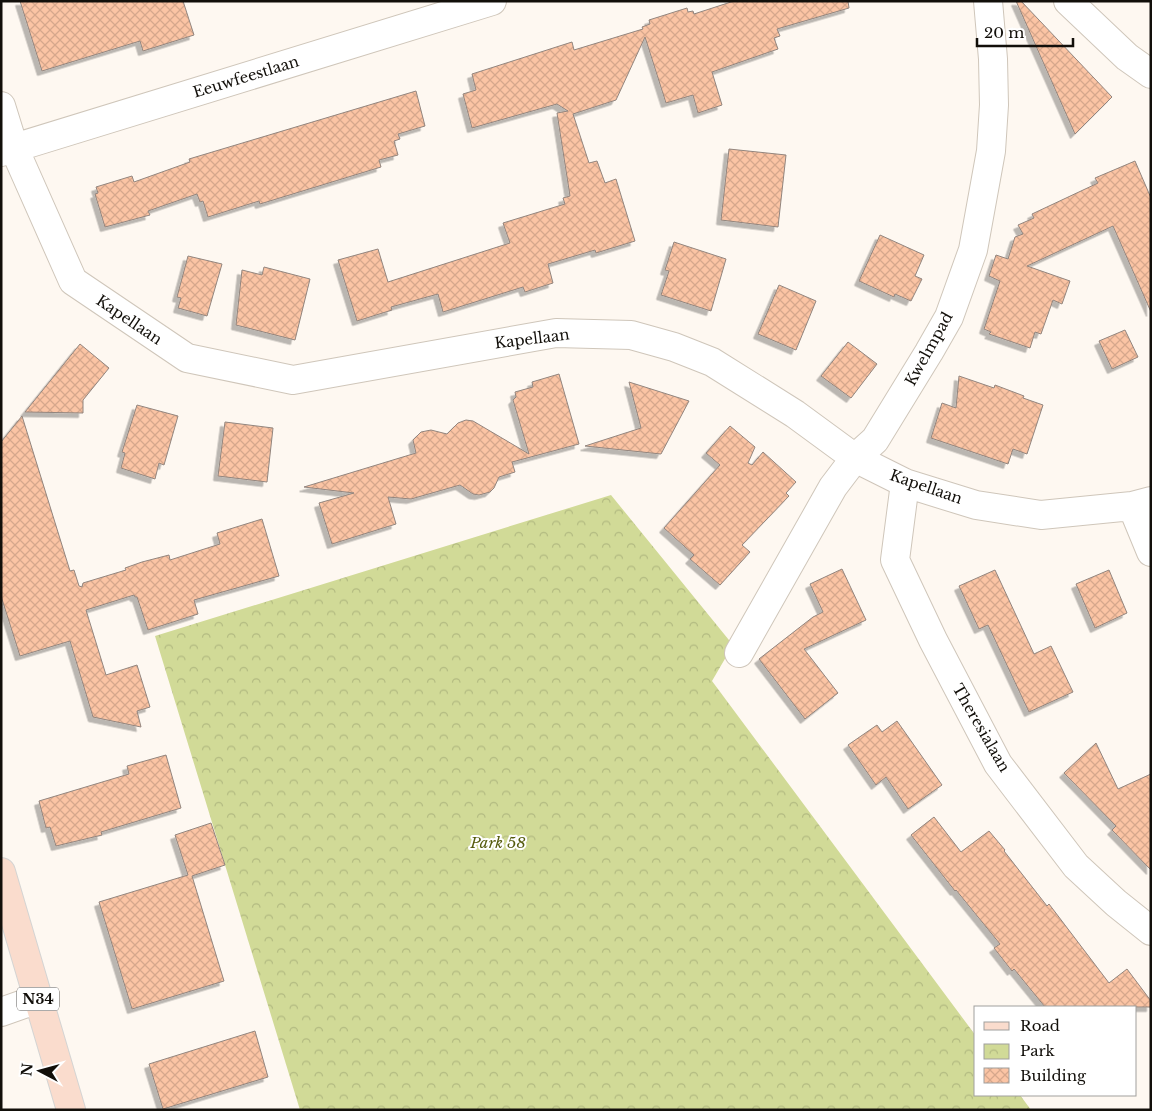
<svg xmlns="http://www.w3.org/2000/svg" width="1152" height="1111" viewBox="0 0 1152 1111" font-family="'Libre Baskerville',serif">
	<defs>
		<pattern id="park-crowns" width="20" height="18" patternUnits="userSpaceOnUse" patternTransform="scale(1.25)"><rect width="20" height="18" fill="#d1da97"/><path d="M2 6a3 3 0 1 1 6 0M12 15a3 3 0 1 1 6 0" fill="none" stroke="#b2ba81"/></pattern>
		<pattern id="building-cross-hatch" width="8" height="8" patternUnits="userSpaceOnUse" patternTransform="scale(1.25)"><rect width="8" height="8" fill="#fbc4a4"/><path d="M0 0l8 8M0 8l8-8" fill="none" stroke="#d6a78c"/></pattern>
		<filter id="shadow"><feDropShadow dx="-4.5" dy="4.5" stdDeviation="0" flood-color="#0004"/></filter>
	</defs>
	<rect width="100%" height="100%" fill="#fef8f1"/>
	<path fill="url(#park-crowns)" d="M611,495L733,645L712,681L976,1036V1095H1020L1031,1110H300L155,636Z"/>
	<path fill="url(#building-cross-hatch)" stroke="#92857e" filter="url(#shadow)" d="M20,1H183L194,35L143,51L140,41L42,71Z
		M734,1H848L849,8L777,29L780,36L774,38L778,49L712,72L722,105L698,113L693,95L666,103L645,37L616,100L573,114L589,163L597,161L605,183L616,179L635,241L596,253L595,250L548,264L553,283L525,292L523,287L443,312L438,294L391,307L392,310L357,321L338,260L378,249L388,282L510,243L503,223L565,204L563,198L570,196L557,113L568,111L557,104L472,128L463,94L476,90L472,74L572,42L574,50L643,29L642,27L650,24L649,20L687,8L688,12L693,11L694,14Z
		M1016,1H1021L1112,97L1075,134Z
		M416,91L425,126L398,134L400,139L394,141L398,155L379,160L381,167L260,204L259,201L208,217L203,201L200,202L197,194L148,211L150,215L105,227L95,194L98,193L96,187L132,176L134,182L190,162L189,159Z
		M729,149L786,155L778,227L721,220Z
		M1135,161L1151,198V312L1113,226L1027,266L1070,281L1062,304L1053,300L1041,334L1035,332L1030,348L989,334L991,332L984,329L1000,281L989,276L996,255L1008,259L1015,237L1023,234L1018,225L1034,218L1032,214L1098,183L1095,178Z
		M880,235L924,255L915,276L922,279L911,301L895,294L894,297L859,281Z
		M674,242L726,259L711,311L661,295L669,271L665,270Z
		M188,256L222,264L207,316L178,308L181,298L177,297Z
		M264,267L310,279L295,340L236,325L242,270L262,275Z
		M779,285L816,301L796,350L758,334Z
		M1125,330L1138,357L1112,369L1099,341Z
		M848,342L877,364L851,398L821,376Z
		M80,344L109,368L83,400V413L25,412Z
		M559,374L579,444L512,462L515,472L499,477L494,488L490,492L479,495L473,494L460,485L411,499L388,497L396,524L332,544L319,503L354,493L304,487L416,453L413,440L421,432L431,430L447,434L458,423L466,420L473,421L529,454L513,400L516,397L515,392L533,387L532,382Z
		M959,376L994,388L995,385L1024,396L1023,398L1043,405L1027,454L1013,449L1008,464L931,438L942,403L956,408Z
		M629,382L689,401L661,454L585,446L641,428Z
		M137,405L178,416L164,465L159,463L155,479L121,468L125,453L122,452Z
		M22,416L70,571L74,570L79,586L82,587L83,583L126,570L125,568L142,562L169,555L170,560L220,544L217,533L262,519L279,576L194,600L198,614L148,630L137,597H135L134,595L86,610L106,675L137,665L150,707L137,711L141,727L93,717L70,641L20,656L1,596V442Z
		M225,422L273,428L267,482L218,476Z
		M730,426L755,447L748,463L752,465L763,452L796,482L786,493L789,496L742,545L750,552L720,585L690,559L694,555L664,528L720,465L706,453Z
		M842,569L866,620L804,649L838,693L805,719L759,659L813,617L823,612L810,584Z
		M995,570L1034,654L1051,646L1073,692L1029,712L988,625L979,629L959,586Z
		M1109,570L1127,613L1095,628L1076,584Z
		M897,721L942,785L908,809L886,777L876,785L848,745L877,725L882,732Z
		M1096,743L1118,789L1151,774V870L1112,830L1116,826L1064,773Z
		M166,755L181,808L101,832L102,835L56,846L50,827L46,828L39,801L129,774L127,766Z
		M934,817L961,852L989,831L1005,850L1004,851L1047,906L1049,904L1109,983L1127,969L1151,1001V1007H1045L1014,969L1012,971L994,948L1000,944L956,890L955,891L911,835Z
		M211,823L225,865L192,876L224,981L132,1009L99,902L188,875L175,835Z
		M255,1031L268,1077L163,1109L149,1064Z"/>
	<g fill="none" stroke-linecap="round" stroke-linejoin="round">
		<defs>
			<path id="minor" d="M1068,1L1127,57L1151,74
				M1,106L14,148L73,281L187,358L293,380L556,333L631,335L674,347L712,362L795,414L855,458L905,483L976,505L1041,515L1132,506L1151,501
				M1,152L492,1
				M905,483L895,560L933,640L998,764L1076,866L1116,903L1151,931
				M1132,506L1151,552
				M739,653L833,487L855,458L875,440L929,352L949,317L973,250L991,151L994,105L993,59L988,1
				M1,1012L38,999"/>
			<path id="major" d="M1,872L71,1110"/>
		</defs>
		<use href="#minor" stroke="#cfc6ba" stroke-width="30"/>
		<use href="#major" stroke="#d4d4d3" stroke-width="30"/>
		<use href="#minor" stroke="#fff" stroke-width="28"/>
		<use href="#major" stroke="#fadccd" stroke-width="28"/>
	</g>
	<g text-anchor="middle" stroke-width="4" stroke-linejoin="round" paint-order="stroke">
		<rect fill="#fff" stroke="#595754" stroke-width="1" x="17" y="987.5" width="42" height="23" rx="4"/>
		<g font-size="14" font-weight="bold" fill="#120f0a">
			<text x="38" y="1004">N34</text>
		</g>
		<g font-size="15" fill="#120f0a" stroke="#fff">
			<text transform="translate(246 77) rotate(-17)" y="5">Eeuwfeestlaan</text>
			<text transform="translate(129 320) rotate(34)" y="5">Kapellaan</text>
			<text transform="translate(532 339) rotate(-7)" y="5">Kapellaan</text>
			<text transform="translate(929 349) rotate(-61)" y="5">Kwelmpad</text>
			<text transform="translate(926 487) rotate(19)" y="5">Kapellaan</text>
			<text transform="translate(981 728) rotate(60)" y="5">Theresialaan</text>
		</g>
		<g font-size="15" font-style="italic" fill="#555b0e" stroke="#fff">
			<text x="498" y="848">Park 58</text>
		</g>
	</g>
	<rect width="1152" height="1111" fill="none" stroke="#120f0a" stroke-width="5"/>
	<rect x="974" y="1006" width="162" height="90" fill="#ffffff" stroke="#a09f9d"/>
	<rect x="984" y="1022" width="25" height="8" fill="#fadccd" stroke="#a09f9d"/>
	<text x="1020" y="1031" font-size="15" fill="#120f0a">Road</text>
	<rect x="984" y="1044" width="25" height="15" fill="url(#park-crowns)" stroke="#a09f9d"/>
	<text x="1020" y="1056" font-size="15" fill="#120f0a">Park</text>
	<rect x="984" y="1068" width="25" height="15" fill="url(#building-cross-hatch)" stroke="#a09f9d"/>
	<text x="1020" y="1081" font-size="15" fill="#120f0a">Building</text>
	<g transform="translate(40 1071) rotate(276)" stroke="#ffffff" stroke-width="4" paint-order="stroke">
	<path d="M0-4L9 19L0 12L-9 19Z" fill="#120f0a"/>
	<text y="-8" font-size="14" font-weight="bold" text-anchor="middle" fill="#120f0a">N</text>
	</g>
	<path d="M977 38v8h96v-8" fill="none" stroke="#120f0a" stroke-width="2.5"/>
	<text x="984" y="38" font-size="15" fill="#120f0a" stroke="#ffffff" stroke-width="4" paint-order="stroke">20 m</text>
</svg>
